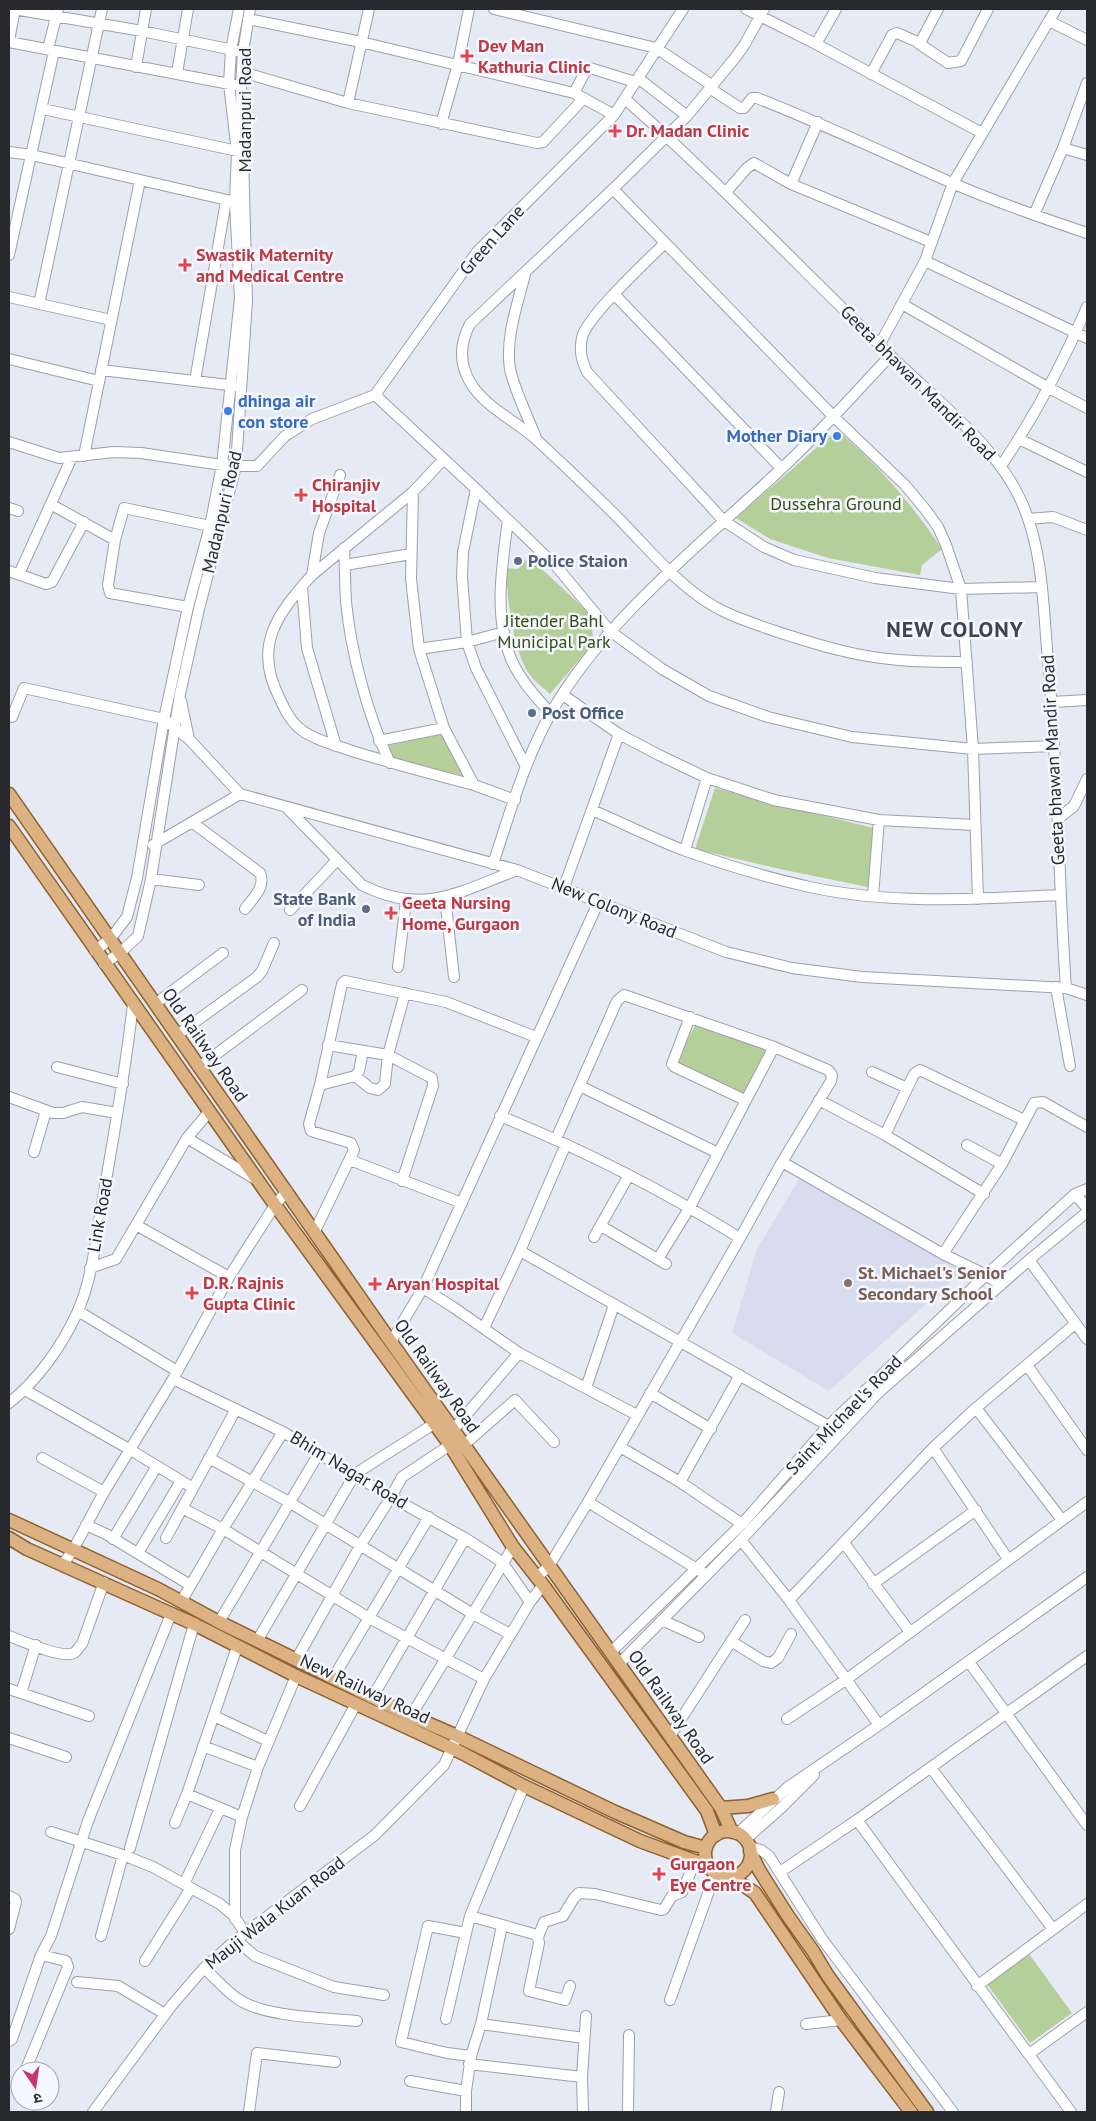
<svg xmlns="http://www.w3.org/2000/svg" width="1096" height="2121" viewBox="0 0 1096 2121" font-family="'PT Sans','Noto Sans Devanagari',sans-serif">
	<rect width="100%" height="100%" fill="#e6eaf4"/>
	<path fill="#d7ddee" d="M801,1176L962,1272L829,1391L732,1333L757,1249Z"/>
	<path fill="#b4cf99" d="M837,430C878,464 913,506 942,549L922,565L920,575L828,558L770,539L736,518Z
		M529,557L589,613L594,642L550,694C544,688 535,682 530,675C513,652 507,596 506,568L518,569Z
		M441,734L465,776L392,759L387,746Z
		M715,788L873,828L868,887L780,869L695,849Z
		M696,1024L769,1052L745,1094L675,1062Z
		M1029,1954L1072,2013L1030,2043L987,1984Z"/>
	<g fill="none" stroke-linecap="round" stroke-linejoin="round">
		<defs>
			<path id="minor" d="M14,9L142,31L238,51
				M494,9L656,48L713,86
				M746,9L816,44L982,133
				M764,9L745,44L735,58L687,116L613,189L470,324C460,343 459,363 470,382C485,408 517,421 538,441C568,469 597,496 625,525C655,556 685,593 725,612C742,620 760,626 778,632C818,645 857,657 899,660C922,662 945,662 967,662
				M248,19L361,42L574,93L614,115
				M1049,21L1087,40
				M9,40L15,9
				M9,42L235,85
				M918,43L948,63L961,61L988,9
				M816,44L836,9
				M48,49L58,9
				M136,67L146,9
				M242,72L348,103L537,143L543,142L584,98
				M177,73L188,9
				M871,74L892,35L897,33L920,43L938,9
				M638,78L687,116
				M711,89L740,108H744L752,98H757C823,124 887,154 952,183C996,202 1042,218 1087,233
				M574,93L585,72L590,68L635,82
				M625,99C718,181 803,271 892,357C935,399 998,447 1022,503C1042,548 1043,600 1047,649C1058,761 1058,875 1066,988
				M348,103L369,9
				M43,109L242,152
				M441,124L458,64L469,9
				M1063,148L1087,155
				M9,152L32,155L240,203
				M791,184L818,122
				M613,189L833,416L905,485L925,509L938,527L946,545L961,589L973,749L978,899
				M726,192L747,168L754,163L791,184L931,242
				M1034,215L1063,148L1087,83
				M665,243C648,260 585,318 582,338C579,351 582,361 587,372L724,521L764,547L794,560L875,578L961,589L1042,587
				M9,255L54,51
				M925,261L1087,338
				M525,274C518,303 505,338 510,369C514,389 528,417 536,438
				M614,294L781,468
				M9,297L111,320
				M39,304L102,9
				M902,304L1047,387L1087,408
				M880,344L925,261L953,183L1056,9
				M9,359L99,381
				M101,370L237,386
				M195,381L226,201
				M375,395L476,489L556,566L610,631L662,669L709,696L768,717L852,737L973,749L1054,746
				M375,395L477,252L614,115L683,9
				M1019,439L1087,472
				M9,442L59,458L114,452L141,453L222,465L257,466L285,436L312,419L375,395
				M84,456L140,180
				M443,460L413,492L312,575C277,614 253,646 279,697C285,710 291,723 303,731C315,740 335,745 349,750C390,763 432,774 474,785
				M1001,466C1034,417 1064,361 1087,307
				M476,489L463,552L462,577L467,642L476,668L525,765
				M413,492L411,579L419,649L444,728L474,785L515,800
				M52,505L115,540
				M9,508L18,511
				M1028,519L1053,517L1087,530
				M508,520C502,566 493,617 512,661C521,681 536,697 551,714
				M344,548C345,566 345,584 346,602C351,653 368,716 390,763
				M345,565L411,554
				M9,571L46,584L52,582L84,522
				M19,574L72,457
				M312,575L319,533L340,475
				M302,587L307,648L336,746
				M188,607L110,593L108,585L115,540L124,508L210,526
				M419,649L467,642L504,632
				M563,695L619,734L659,755L707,778L774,800L879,820L975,825
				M181,701L189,739
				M1052,702L1087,700
				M12,717L24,688L164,719L189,739L240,794L517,870L726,952L792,968L862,977L1066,988L1087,995
				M379,741L444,728
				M286,807L362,885C423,916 459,892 517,870
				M592,810C623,823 654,839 686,851C726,865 768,878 810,887C891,905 978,899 1060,895
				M1059,818L1074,806L1087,779
				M193,823L260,873C266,887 253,898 245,909
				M153,845L240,794
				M685,850L707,778
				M493,864C510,813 524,761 551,713C603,621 703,542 780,470C819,434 854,394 890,356
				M151,879L199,885
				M564,887L619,734
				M873,896L879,820
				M445,897L454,977
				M290,910L337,860
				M95,951L111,938L127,917L137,878L164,719L188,607L210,526L222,465L240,298L235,202L237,152L229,84L231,50L239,9
				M104,964L121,952L138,936L151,879L180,694L199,609L236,466L247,300L241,87L243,52L250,9
				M398,967L406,901
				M1056,987L1070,1066
				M155,1004L223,953
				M690,1017L672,1064L675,1067L745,1100
				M177,1035L257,977L262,971L274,943
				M328,1045L388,1055L432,1078L433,1086L402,1181
				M57,1067L123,1084
				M199,1067L302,990
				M872,1072L907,1088
				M355,1076L370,1088L378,1090L385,1084L388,1055L405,993
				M320,1085L355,1076L359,1071L363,1051
				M580,1086L718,1153
				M9,1097L53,1113H63L82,1107L117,1113
				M819,1100L885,1135L984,1194
				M500,1116C584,1150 664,1191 740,1238
				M885,1135L914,1074L920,1070L1024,1120
				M187,1138L255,1179
				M967,1145L1002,1164
				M34,1152L46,1111
				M350,1160L462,1203
				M782,1162L943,1254L986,1275L1001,1285
				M1075,1194L1087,1208
				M136,1225L229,1277
				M601,1226L666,1264
				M315,1231L354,1150L351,1143L311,1131L309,1124L320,1085L342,984L345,981L446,1002L536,1037
				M594,1237L629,1175
				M520,1251L841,1433
				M943,1254L1002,1164L1034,1103L1043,1102L1087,1127
				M658,1259L690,1207L774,1047
				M1029,1260L1087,1339
				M90,1268L116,1259L187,1138L209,1112
				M423,1288L453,1307L519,1353L637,1415
				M78,1311L177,1371
				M484,1328L520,1251L566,1144
				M391,1342L423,1288L598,903
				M1027,1365L1087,1450
				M173,1379L283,1432L391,1497L465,1538L502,1562L530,1602
				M586,1388L614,1305
				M25,1390L129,1449L193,1488
				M650,1393L711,1429
				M9,1403C37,1381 62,1346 77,1313C93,1278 96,1236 103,1198C114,1133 126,1069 133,1003
				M976,1408L1062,1520
				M454,1429L519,1353
				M465,1444L515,1400L554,1442
				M620,1447L680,1482L742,1524
				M933,1448L1008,1559
				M42,1458L104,1492
				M209,1458L289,1502L473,1614L510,1634
				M680,1482L740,1375
				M588,1502L702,1572
				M182,1508L223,1529L369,1618L484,1679
				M86,1525L106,1534L190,1585
				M166,1538L236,1409
				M113,1539L157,1466
				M741,1540L789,1600L879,1725
				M844,1543L910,1632
				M138,1553L181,1481
				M63,1564L73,1550L104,1492L173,1379L229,1277L275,1205L287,1191
				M537,1577L549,1566L588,1502L740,1238L782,1162L831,1081L832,1075L828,1070L774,1047L624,995L617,1001L556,1139
				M873,1584L976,1510
				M789,1600L933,1448L976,1408L1075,1324
				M181,1602L223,1529L283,1432
				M662,1620L699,1637
				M219,1622L319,1453
				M9,1636C22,1641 62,1659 74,1653C77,1651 79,1647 82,1644L104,1582
				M257,1641L355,1474L440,1420
				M731,1641L763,1661L771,1663L778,1658L791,1634
				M611,1652L742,1524L827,1427L986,1275L1075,1194L1087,1189
				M296,1660L360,1546L391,1497L402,1477L450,1445
				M969,1662L1087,1825
				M619,1664L741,1540L878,1393L1029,1260L1087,1212
				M333,1678L429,1517
				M9,1689L89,1716
				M21,1693L36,1645
				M372,1698L465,1538
				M214,1716L268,1741
				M411,1716L513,1547
				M787,1719L847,1679L1087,1502
				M670,1736L745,1620
				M9,1738L66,1757
				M203,1746L258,1767
				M931,1768L1053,1929
				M187,1794L242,1817
				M300,1806L356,1704
				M857,1820L1071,2112
				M175,1823L187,1794L237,1647
				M51,1832L123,1855L153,1867L220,1904L234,1916L245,1933
				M737,1834L788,1787L879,1725L1087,1577
				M745,1840L782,1807L814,1775
				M749,1847L761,1850L769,1856L822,1939L953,2112
				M130,1848L194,1624
				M780,1872L857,1820L1087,1656
				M184,1884L220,1809
				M9,1896L15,1899L16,1902L9,1929
				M470,1916L534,1934L538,1937L539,1943L529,1991L565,2000L570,1986
				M235,1919V1850L242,1817L258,1767L296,1676
				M466,1933L428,1926L401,2042L447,2053L471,2056
				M101,1936L123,1855
				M538,1937L544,1922L563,1916L574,1898L579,1893L595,1894L661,1910L664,1909L672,1896L682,1892L695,1862
				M236,1940L255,1956L334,1987L384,1995
				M145,1961L191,1888
				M204,1968C215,1978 226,1991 238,1999C264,2017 325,2018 357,2021
				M77,1982L118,1986L165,2014
				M977,1986L1087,1904
				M670,2000L715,1874
				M446,2019L470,1916L524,1786
				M481,2024L584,2038
				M806,2024L841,2020
				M9,2041L12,2039L41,1955
				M1029,2054L1087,2012
				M469,2064L582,2077
				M26,2069L68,1967L66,1961L41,1955L51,1936L88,1821L171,1614
				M410,2081L466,2091
				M93,2112L172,2005L204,1968L236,1940L375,1835L444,1765L484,1679L530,1602L543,1585
				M249,2112L257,2053L335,2062
				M466,2112V2091L471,2056L481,2024L502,1926
				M583,2112L582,2077L586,2016
				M628,2112L629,2035
				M776,2112L779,2092"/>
			<path id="major" d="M9,794L391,1342L721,1808L732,1832
				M9,826L275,1205L450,1445L513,1547L543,1585L707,1811L716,1835
				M9,1520L158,1589L219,1622L411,1716L457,1736L615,1812L684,1842L706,1848
				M9,1538L27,1549L194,1624L296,1676L462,1753L524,1786L640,1841L708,1866
				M721,1808L748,1806L773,1799
				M705 1854a23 23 0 1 1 46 0a23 23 0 1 1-46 0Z
				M750,1851L759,1870L788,1916L813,1951L828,1976L927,2112
				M731,1877L755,1893L841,2020L911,2112"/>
		</defs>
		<use href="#minor" stroke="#9da0aa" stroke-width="12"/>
		<use href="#major" stroke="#8f612e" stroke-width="15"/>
		<use href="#minor" stroke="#fff" stroke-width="10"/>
		<use href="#major" stroke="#ddb282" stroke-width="12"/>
	</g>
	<g fill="#e0444e" stroke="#f5f7fe" stroke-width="2">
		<path d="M464.5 48.5h5v5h5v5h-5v5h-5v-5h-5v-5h5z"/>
		<path d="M612.5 123.5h5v5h5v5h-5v5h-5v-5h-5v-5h5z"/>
		<path d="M182.5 257.5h5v5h5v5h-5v5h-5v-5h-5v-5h5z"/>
		<path d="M298.5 487.5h5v5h5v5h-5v5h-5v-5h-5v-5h5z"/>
		<path d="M388.5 905.5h5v5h5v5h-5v5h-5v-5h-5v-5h5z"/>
		<path d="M372.5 1276.5h5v5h5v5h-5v5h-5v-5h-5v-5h5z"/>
		<path d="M189.5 1285.5h5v5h5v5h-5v5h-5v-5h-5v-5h5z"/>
		<path d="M656.5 1866.5h5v5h5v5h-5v5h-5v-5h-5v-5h5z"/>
	</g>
	<g fill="#3f7fe0" stroke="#f5f7fe" stroke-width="2">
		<circle cx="228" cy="411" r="5"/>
		<circle cx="837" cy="436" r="5"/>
	</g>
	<g fill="#5c6f8a" stroke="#f5f7fe" stroke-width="2">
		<circle cx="518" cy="561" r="5"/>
		<circle cx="532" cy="713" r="5"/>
		<circle cx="366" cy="909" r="5"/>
	</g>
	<circle fill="#8d6e63" stroke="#f5f7fe" stroke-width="2" cx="848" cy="1283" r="5"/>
	<g text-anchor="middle" stroke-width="5" stroke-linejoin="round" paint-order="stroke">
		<g font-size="18" font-weight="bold" fill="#be3a42" stroke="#f5f7fe" text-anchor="start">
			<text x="478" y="52">Dev Man<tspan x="478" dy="21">Kathuria Clinic</tspan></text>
			<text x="626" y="137">Dr. Madan Clinic</text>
			<text x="196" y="261">Swastik Maternity<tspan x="196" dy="21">and Medical Centre</tspan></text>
			<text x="312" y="491">Chiranjiv<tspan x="312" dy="21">Hospital</tspan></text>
			<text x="402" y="909">Geeta Nursing<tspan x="402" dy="21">Home, Gurgaon</tspan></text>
			<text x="203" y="1289">D.R. Rajnis<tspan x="203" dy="21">Gupta Clinic</tspan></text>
			<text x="386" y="1290">Aryan Hospital</text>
			<text x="670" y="1870">Gurgaon<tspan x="670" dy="21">Eye Centre</tspan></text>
		</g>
		<g font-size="18" fill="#28292d" stroke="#f5f7fe">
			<text transform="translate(245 110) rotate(-90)" y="6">Madanpuri Road</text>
			<text transform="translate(492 240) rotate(-48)" y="6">Green Lane</text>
			<text transform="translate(918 383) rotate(45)" y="6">Geeta bhawan Mandir Road</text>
			<text transform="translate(222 512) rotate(-77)" y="6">Madanpuri Road</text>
			<text transform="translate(1053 760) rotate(-93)" y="6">Geeta bhawan Mandir Road</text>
			<text transform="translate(614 908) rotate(22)" y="6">New Colony Road</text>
			<text transform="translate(205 1045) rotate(55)" y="6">Old Railway Road</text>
			<text transform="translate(100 1215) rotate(-80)" y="6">Link Road</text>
			<text transform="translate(437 1376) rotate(55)" y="6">Old Railway Road</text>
			<text transform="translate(844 1415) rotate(-46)" y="6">Saint Michael's Road</text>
			<text transform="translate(349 1470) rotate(31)" y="6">Bhim Nagar Road</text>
			<text transform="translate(365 1689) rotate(25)" y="6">New Railway Road</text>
			<text transform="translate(671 1707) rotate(55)" y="6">Old Railway Road</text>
			<text transform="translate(275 1913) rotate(-38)" y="6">Mauji Wala Kuan Road</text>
		</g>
		<g font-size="18" font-weight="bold" fill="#366cbe" stroke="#f5f7fe" text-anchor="start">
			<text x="238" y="407">dhinga air<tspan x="238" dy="21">con store</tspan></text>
			<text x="827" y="442" text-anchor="end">Mother Diary</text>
		</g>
		<g font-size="18" fill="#344e12" stroke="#f5f7fe">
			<text x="836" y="510">Dussehra Ground</text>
			<text x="554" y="627">Jitender Bahl<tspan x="554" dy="21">Municipal Park</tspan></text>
		</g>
		<g font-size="18" font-weight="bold" fill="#4e5e75" stroke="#f5f7fe" text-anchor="start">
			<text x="528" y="567">Police Staion</text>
			<text x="542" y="719">Post Office</text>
			<text x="356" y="905" text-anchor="end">State Bank<tspan x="356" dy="21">of India</tspan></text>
		</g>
		<g font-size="18" font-weight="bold" fill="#785e54" stroke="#f5f7fe" text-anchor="start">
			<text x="858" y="1279">St. Michael's Senior<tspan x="858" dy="21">Secondary School</tspan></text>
		</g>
		<g font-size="22" font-weight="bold" letter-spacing="1" fill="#41444c" stroke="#f5f7fe">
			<text x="955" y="637">NEW COLONY</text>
		</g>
	</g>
	<rect width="1096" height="2121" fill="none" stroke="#28292d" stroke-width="20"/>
	<g transform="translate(35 2086) rotate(167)"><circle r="24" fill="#f5f7fe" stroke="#a3a5aa"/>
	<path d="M0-4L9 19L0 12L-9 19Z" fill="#c33769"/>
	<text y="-8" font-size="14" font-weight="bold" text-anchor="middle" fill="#28292d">उ</text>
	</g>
</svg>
